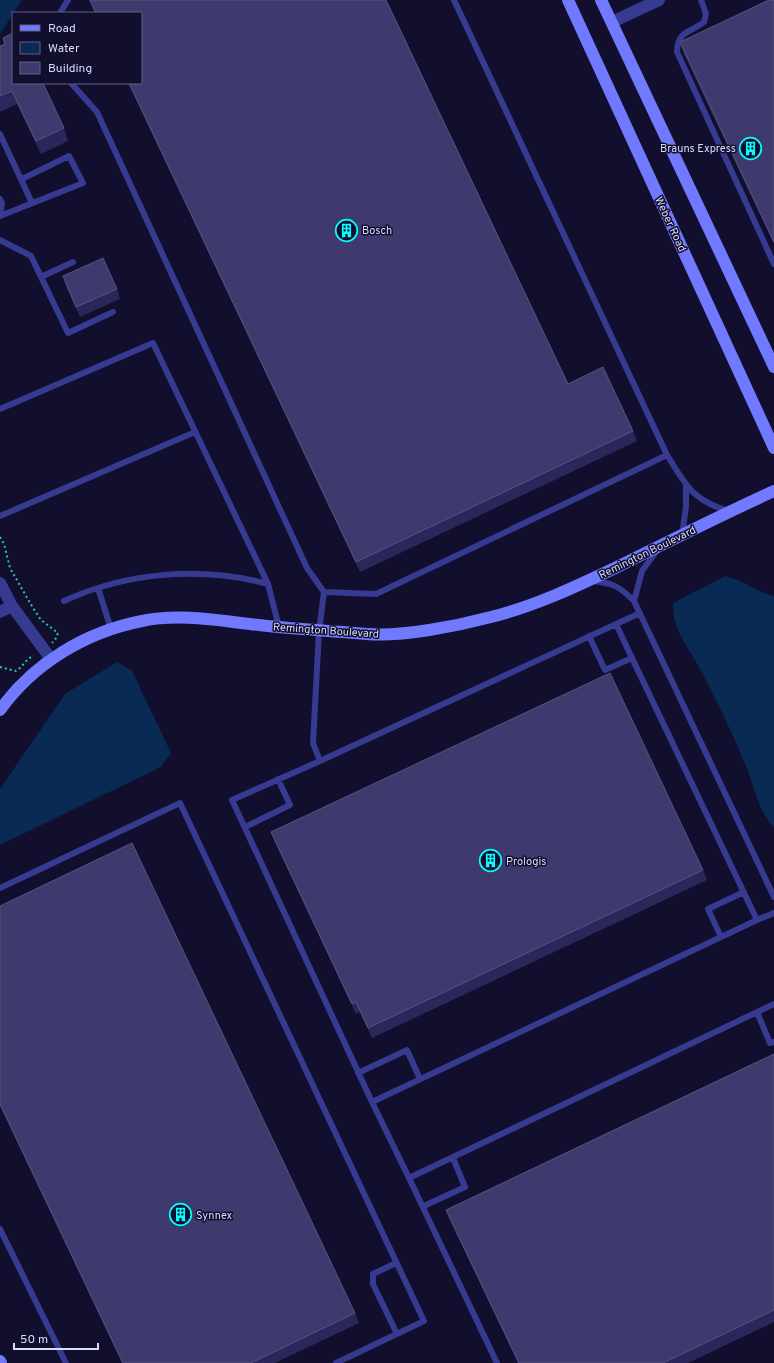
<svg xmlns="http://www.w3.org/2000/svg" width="774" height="1363" viewBox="0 0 774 1363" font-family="Overpass,sans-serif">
	<rect width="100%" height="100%" fill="#110f2d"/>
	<path fill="#082a53" d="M0,0H22L0,34Z
		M725,576C743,580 756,592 774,596V827C758,812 755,787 746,766C732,733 716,699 699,667C687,645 672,629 673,603Z
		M117,662L132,671L171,753L161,767L0,845V789L65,694Z"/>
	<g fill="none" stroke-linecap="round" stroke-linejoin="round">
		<path stroke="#25c8b1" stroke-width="2" stroke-dasharray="2 3" stroke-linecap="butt" d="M0,537L4,544L10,568L33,608L41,620L58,633L55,640L52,643
			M0,667L16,671C23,667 26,658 34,656"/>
		<path stroke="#363a90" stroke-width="6" d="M701,0L706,14L704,22C690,33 677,31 677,52L774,264
			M60,13L68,0
			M71,83L97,112L307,568L324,592L319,631L313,743L320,761L640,613
			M0,134L32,203
			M0,199L2,203L0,216
			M0,216L83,183L69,156L22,179
			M0,240L31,256L68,333L113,312
			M41,277L73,262
			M0,409L153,343L268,584L279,627
			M667,455C686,485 692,500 728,511
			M0,516L195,432
			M682,535L686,507V485
			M592,581C613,583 619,586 634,601L774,897
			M98,588L111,629
			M324,592L376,594L667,455L454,0
			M64,601C127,572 201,566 268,584
			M634,601L642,571L658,549
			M589,636L605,670L632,658L616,624
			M632,658L757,920L774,913
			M320,761L232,800L372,1102L757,920
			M245,827L290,805L278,779
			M0,888L180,803L424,1321L336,1363
			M721,937L708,909L744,892
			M757,1012L770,1043L774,1042
			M358,1073L407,1050L420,1079
			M372,1102L409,1178
			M424,1206L465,1187L453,1158
			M0,1229L66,1363
			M396,1263L373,1274V1284L397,1334
			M497,1363L409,1178L774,1004"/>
		<path stroke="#363a90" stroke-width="12" d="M612,22L659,0
			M0,583L12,606L51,659
			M0,612L12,606"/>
		<path stroke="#717aff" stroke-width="12" d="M568,0L774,448
			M601,0L774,367
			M0,710C33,664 85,632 142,621C180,613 221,621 259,625C295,629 331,631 367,634C402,637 457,626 491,617C535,606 575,587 615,568C668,542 721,515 774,491
			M0,1361L1,1363"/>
	</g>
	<path fill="#2c275b" d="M89,0H386L568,384L633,431L637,441L360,572L128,83H141V13H95Z
		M774,0V244L683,52L680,42Z
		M3,38L64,128L68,141L41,154L17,104L0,112V46L5,44Z
		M63,276L117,289L120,299L80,317L66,286Z
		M271,832L703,870L707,880L372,1038L360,1012L356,1014L275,842Z
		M0,906L355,1313L359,1323L275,1363H122L0,1106Z
		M774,1054V1322L688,1363H518L450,1220L446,1210Z"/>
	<path fill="#3f3a6d" stroke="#575384" d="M90,0H386L568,384L603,367L633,431L356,562L129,83H141V13H96Z
		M769,0H774V242L680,42Z
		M13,33V83H43L64,128L36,141L12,91L0,96V46L5,44L3,38Z
		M103,258L117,289L76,307L63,276Z
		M610,673L703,870L368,1028L356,1002L352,1004L271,832Z
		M132,843L355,1313L251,1363H123L0,1104V906Z
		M774,1054V1310L663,1363H519L446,1210Z"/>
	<defs>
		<symbol id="building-ring" viewBox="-11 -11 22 22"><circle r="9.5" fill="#110f2d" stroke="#06fcff" stroke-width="1.5"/><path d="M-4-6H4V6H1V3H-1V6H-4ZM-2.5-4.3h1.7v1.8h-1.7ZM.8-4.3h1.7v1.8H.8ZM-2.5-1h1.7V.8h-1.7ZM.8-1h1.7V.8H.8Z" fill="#06fcff"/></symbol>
	</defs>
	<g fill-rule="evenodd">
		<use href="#building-ring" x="738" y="136" width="25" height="25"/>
		<use href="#building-ring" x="334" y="218" width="25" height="25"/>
		<use href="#building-ring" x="478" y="848" width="25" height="25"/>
		<use href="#building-ring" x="168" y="1202" width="25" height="25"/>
	</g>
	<g text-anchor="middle" stroke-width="3" stroke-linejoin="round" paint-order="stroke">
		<g font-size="11" fill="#dbdaff" stroke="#110f2d" text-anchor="start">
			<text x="736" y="152" text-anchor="end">Brauns Express</text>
			<text x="362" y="234">Bosch</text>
			<text x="506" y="865">Prologis</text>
			<text x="196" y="1219">Synnex</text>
		</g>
		<g font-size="11" fill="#dbdaff" stroke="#110f2d">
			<text transform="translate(671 224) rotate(65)" y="4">Weber Road</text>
			<text transform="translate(647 552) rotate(-26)" y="4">Remington Boulevard</text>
			<text transform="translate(326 630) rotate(4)" y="4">Remington Boulevard</text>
		</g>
	</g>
	<rect x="12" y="12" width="130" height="72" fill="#110f2d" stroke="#626081"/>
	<rect x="20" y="25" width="20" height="6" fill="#717aff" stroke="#626081"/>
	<text x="48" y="32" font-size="12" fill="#dbdaff">Road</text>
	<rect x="20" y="42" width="20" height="12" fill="#082a53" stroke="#626081"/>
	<text x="48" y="52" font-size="12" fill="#dbdaff">Water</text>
	<rect x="20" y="62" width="20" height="12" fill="#3f3a6d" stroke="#626081"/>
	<text x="48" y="72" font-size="12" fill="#dbdaff">Building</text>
	<path d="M14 1343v6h84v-6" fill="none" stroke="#dbdaff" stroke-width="2"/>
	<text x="20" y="1343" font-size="12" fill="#dbdaff" stroke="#110f2d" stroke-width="3" paint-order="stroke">50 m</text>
</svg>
